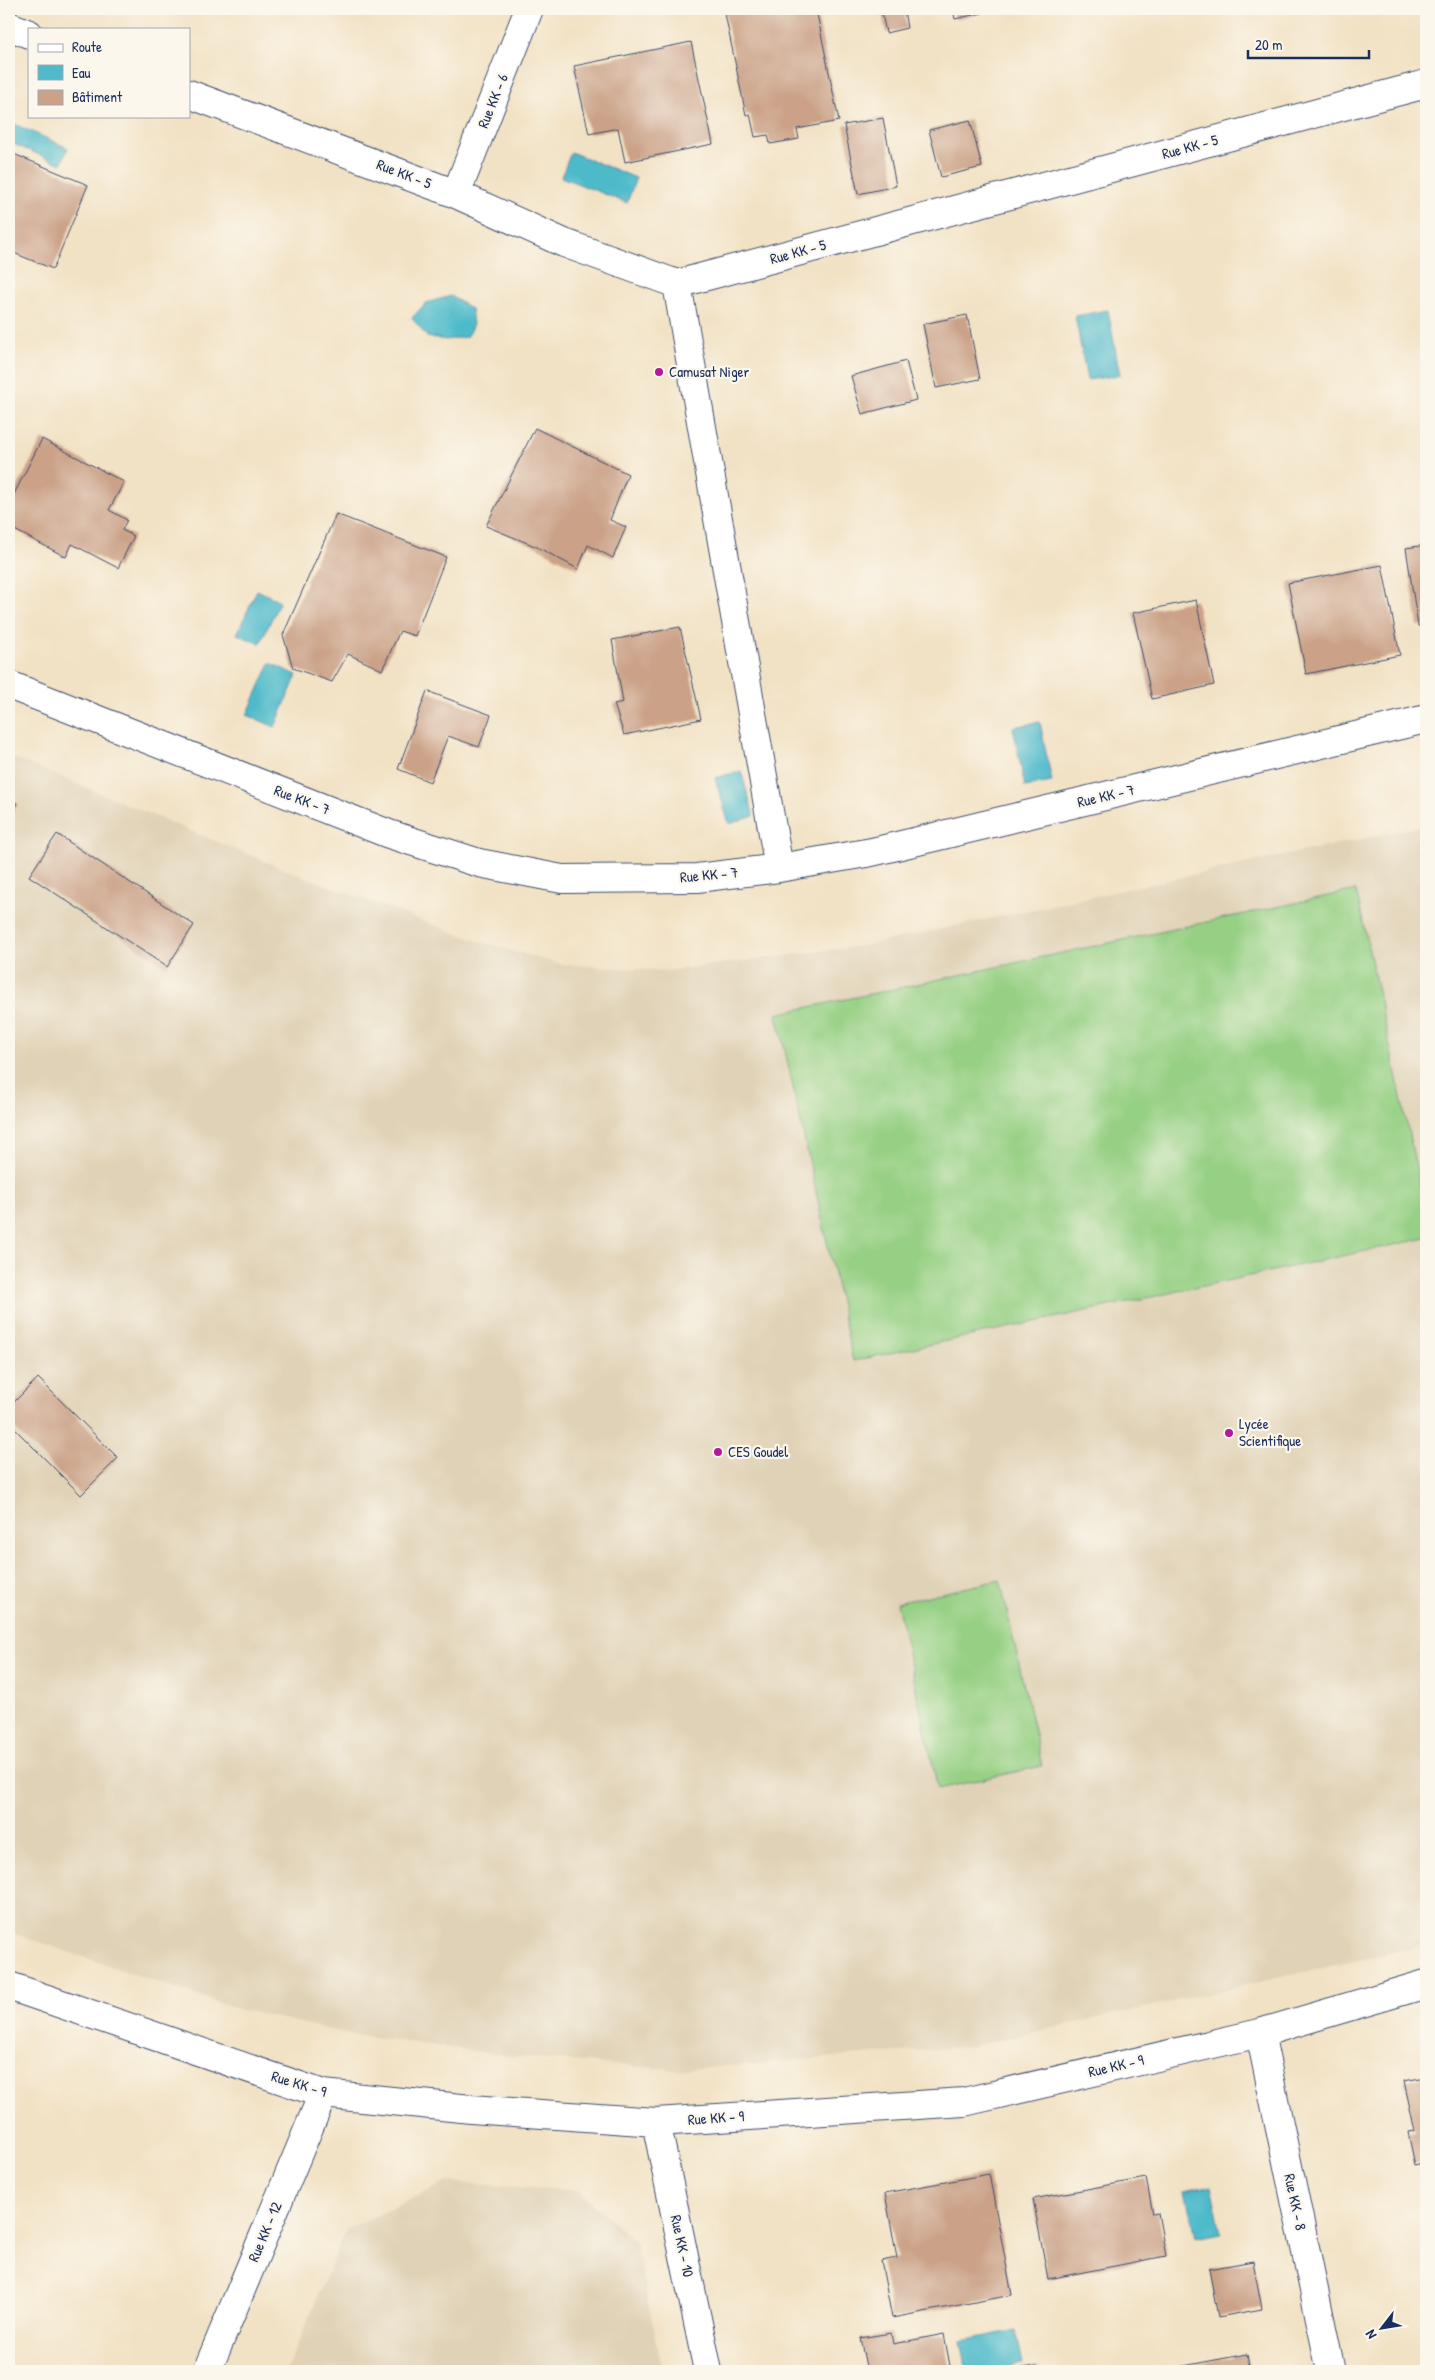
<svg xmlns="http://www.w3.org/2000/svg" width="1435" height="2380" viewBox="0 0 1435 2380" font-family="'Patrick Hand',sans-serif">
	<rect width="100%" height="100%" fill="#fbf7ec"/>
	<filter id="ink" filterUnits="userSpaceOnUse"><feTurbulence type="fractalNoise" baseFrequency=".02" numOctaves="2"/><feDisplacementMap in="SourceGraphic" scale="10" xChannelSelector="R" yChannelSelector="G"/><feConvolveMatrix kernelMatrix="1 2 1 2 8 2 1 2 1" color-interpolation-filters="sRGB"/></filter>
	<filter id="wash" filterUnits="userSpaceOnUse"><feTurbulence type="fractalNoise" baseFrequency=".0096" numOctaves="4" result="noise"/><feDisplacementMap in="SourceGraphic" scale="20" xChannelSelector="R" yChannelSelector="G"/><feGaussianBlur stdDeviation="1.12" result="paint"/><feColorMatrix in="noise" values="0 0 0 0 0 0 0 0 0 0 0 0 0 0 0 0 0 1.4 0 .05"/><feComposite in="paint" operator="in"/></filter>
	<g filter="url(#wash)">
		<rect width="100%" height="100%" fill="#f2e2c5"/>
		<path fill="#e0d2b6" d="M9,756L281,868L477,941L560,964L665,971L862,946L1426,825V1945L972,2046L679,2070L510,2056L349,2034L234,2008L9,1932Z
			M447,2182L579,2191L635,2241L663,2371H286L346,2230Z"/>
		<path fill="#96d084" stroke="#588071" d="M1356,890L1426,1213V1238L853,1361L777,1014Z
			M1000,1580L1042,1766L938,1789L897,1603Z"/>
		<path fill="#4ebaca" stroke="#347494" d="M12,123L68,148L61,164L9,142V131Z
			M571,152L636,178L627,203L561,177Z
			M451,296L471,309L473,324L467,337L446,340L427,337L412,318L426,303Z
			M1108,310L1120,375L1087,380L1075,316Z
			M257,590L280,601L260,644L237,634Z
			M270,663L297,675L275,727L247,715Z
			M1040,722L1052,782L1025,787L1013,727Z
			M741,771L754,816L729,824L715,778Z
			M1211,2185L1221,2232L1196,2237L1185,2191Z
			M1016,2330L1023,2364L987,2371L966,2366L961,2341Z"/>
		<g id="blocks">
			<path fill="#cba288" d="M724,9H816L839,121L797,129L799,139L770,144L768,135L755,137L750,114L746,115Z
				M881,9H908L904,10L907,28L886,33Z
				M953,9H982V13L955,19Z
				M691,42L713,144L625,162L618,128L589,134L574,66Z
				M883,118L896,186L858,194L844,125Z
				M970,120L982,167L941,177L929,130Z
				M9,152L88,185L53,269L9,251Z
				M967,315L980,379L936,388L923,324Z
				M906,361L916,400L862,414L851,376Z
				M535,428L628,474L610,520L626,527L613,558L588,545L578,569L537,547L486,526Z
				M42,439L124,482L109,510L127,520L122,530L134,536L118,568L72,544L66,557L9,527V504Z
				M336,514L446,557L415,636L400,631L382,670L348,654L332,682L293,668L283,635Z
				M1426,545V625L1418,626L1406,548Z
				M1382,565L1400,655L1306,674L1288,583Z
				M1196,600L1214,685L1152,699L1133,613Z
				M680,627L701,719L624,735L614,704L623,702L612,640Z
				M427,691L491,715L479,747L448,736L430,782L398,769Z
				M9,798L18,804L9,818Z
				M57,834L194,925L167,967L29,876Z
				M38,1378L118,1458L81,1495L9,1423V1407Z
				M1426,2077V2162L1415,2165L1408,2132L1415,2131L1404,2081Z
				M989,2174L1012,2295L892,2318L881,2261L897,2258L885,2193Z
				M1146,2178L1153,2214L1158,2213L1166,2256L1048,2279L1033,2199Z
				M1253,2261L1262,2309L1218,2317L1209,2269Z
				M891,2333L893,2344L944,2334L951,2371H867L860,2338Z
				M1247,2354L1250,2371H1162V2370Z
				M1037,2366L1039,2371H1012V2370Z"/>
		</g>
	</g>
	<g filter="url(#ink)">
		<use href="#blocks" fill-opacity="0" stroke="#3b4a6d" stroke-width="1"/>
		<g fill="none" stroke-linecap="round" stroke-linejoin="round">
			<defs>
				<path id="minor" d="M9,26L29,34
					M189,94L456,194L564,243L677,284L1426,84
					M456,194L529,9
					M677,284L779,868
					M9,685L389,834L479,863L562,879L697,878L779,868L872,852L1426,719
					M9,1986L323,2094L471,2109L656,2122L964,2102L1260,2033L1426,1984
					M1260,2033L1331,2371
					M656,2122L708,2371
					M207,2371L323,2094"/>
			</defs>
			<use href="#minor" stroke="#3b4a6d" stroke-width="30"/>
			<use href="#minor" stroke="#fff" stroke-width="28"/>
		</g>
	</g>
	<g fill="#b5179e" stroke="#fbf7ec" stroke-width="2">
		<circle cx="659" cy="372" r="5"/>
		<circle cx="1229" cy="1433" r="5"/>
		<circle cx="718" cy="1452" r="5"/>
	</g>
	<g text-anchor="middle" stroke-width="4.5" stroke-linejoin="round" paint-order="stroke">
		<g font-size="15" fill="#1b2f5e" stroke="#fbf7ec">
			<text transform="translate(493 101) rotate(-68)" y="5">Rue KK - 6</text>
			<text transform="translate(1190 147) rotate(-15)" y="5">Rue KK - 5</text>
			<text transform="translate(404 174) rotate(21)" y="5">Rue KK - 5</text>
			<text transform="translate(798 252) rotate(-15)" y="5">Rue KK - 5</text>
			<text transform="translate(1106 796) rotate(-13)" y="5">Rue KK - 7</text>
			<text transform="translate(302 800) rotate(21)" y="5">Rue KK - 7</text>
			<text transform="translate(709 875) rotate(-5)" y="5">Rue KK - 7</text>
			<text transform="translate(1116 2066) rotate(-13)" y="5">Rue KK - 9</text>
			<text transform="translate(299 2084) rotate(17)" y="5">Rue KK - 9</text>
			<text transform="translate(716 2118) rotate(-4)" y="5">Rue KK - 9</text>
			<text transform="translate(1295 2202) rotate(78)" y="5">Rue KK - 8</text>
			<text transform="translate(265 2232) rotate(-67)" y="5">Rue KK - 12</text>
			<text transform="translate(682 2246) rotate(78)" y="5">Rue KK - 10</text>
		</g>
		<g font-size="15" fill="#1b2f5e" stroke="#fbf7ec" text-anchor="start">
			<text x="669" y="377">Camusat Niger</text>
			<text x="1239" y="1429">Lycée<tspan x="1239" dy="17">Scientifique</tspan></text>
			<text x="728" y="1457">CES Goudel</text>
		</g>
	</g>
	<rect width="1435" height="2380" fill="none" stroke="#fbf7ec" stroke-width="30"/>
	<rect x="28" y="28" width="162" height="90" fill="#fbf7ec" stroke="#a1a7b3"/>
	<rect x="38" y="44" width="25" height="8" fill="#ffffff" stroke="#a1a7b3"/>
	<text x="72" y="52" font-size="15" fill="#1b2f5e">Route</text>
	<rect x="38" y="65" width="25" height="15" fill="#4ebaca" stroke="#a1a7b3"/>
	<text x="72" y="78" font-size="15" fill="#1b2f5e">Eau</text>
	<rect x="38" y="90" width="25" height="15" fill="#cba288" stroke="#a1a7b3"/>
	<text x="72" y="102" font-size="15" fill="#1b2f5e">Bâtiment</text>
	<g transform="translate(1382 2328) rotate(239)" stroke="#fbf7ec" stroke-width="4" paint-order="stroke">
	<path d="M0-4L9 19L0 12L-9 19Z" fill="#1b2f5e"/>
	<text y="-8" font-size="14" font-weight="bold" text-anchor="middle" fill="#1b2f5e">N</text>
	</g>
	<path d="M1248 50v8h121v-8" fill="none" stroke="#1b2f5e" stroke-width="2.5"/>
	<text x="1255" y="50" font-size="15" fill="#1b2f5e" stroke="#fbf7ec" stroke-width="4" paint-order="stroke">20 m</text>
</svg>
